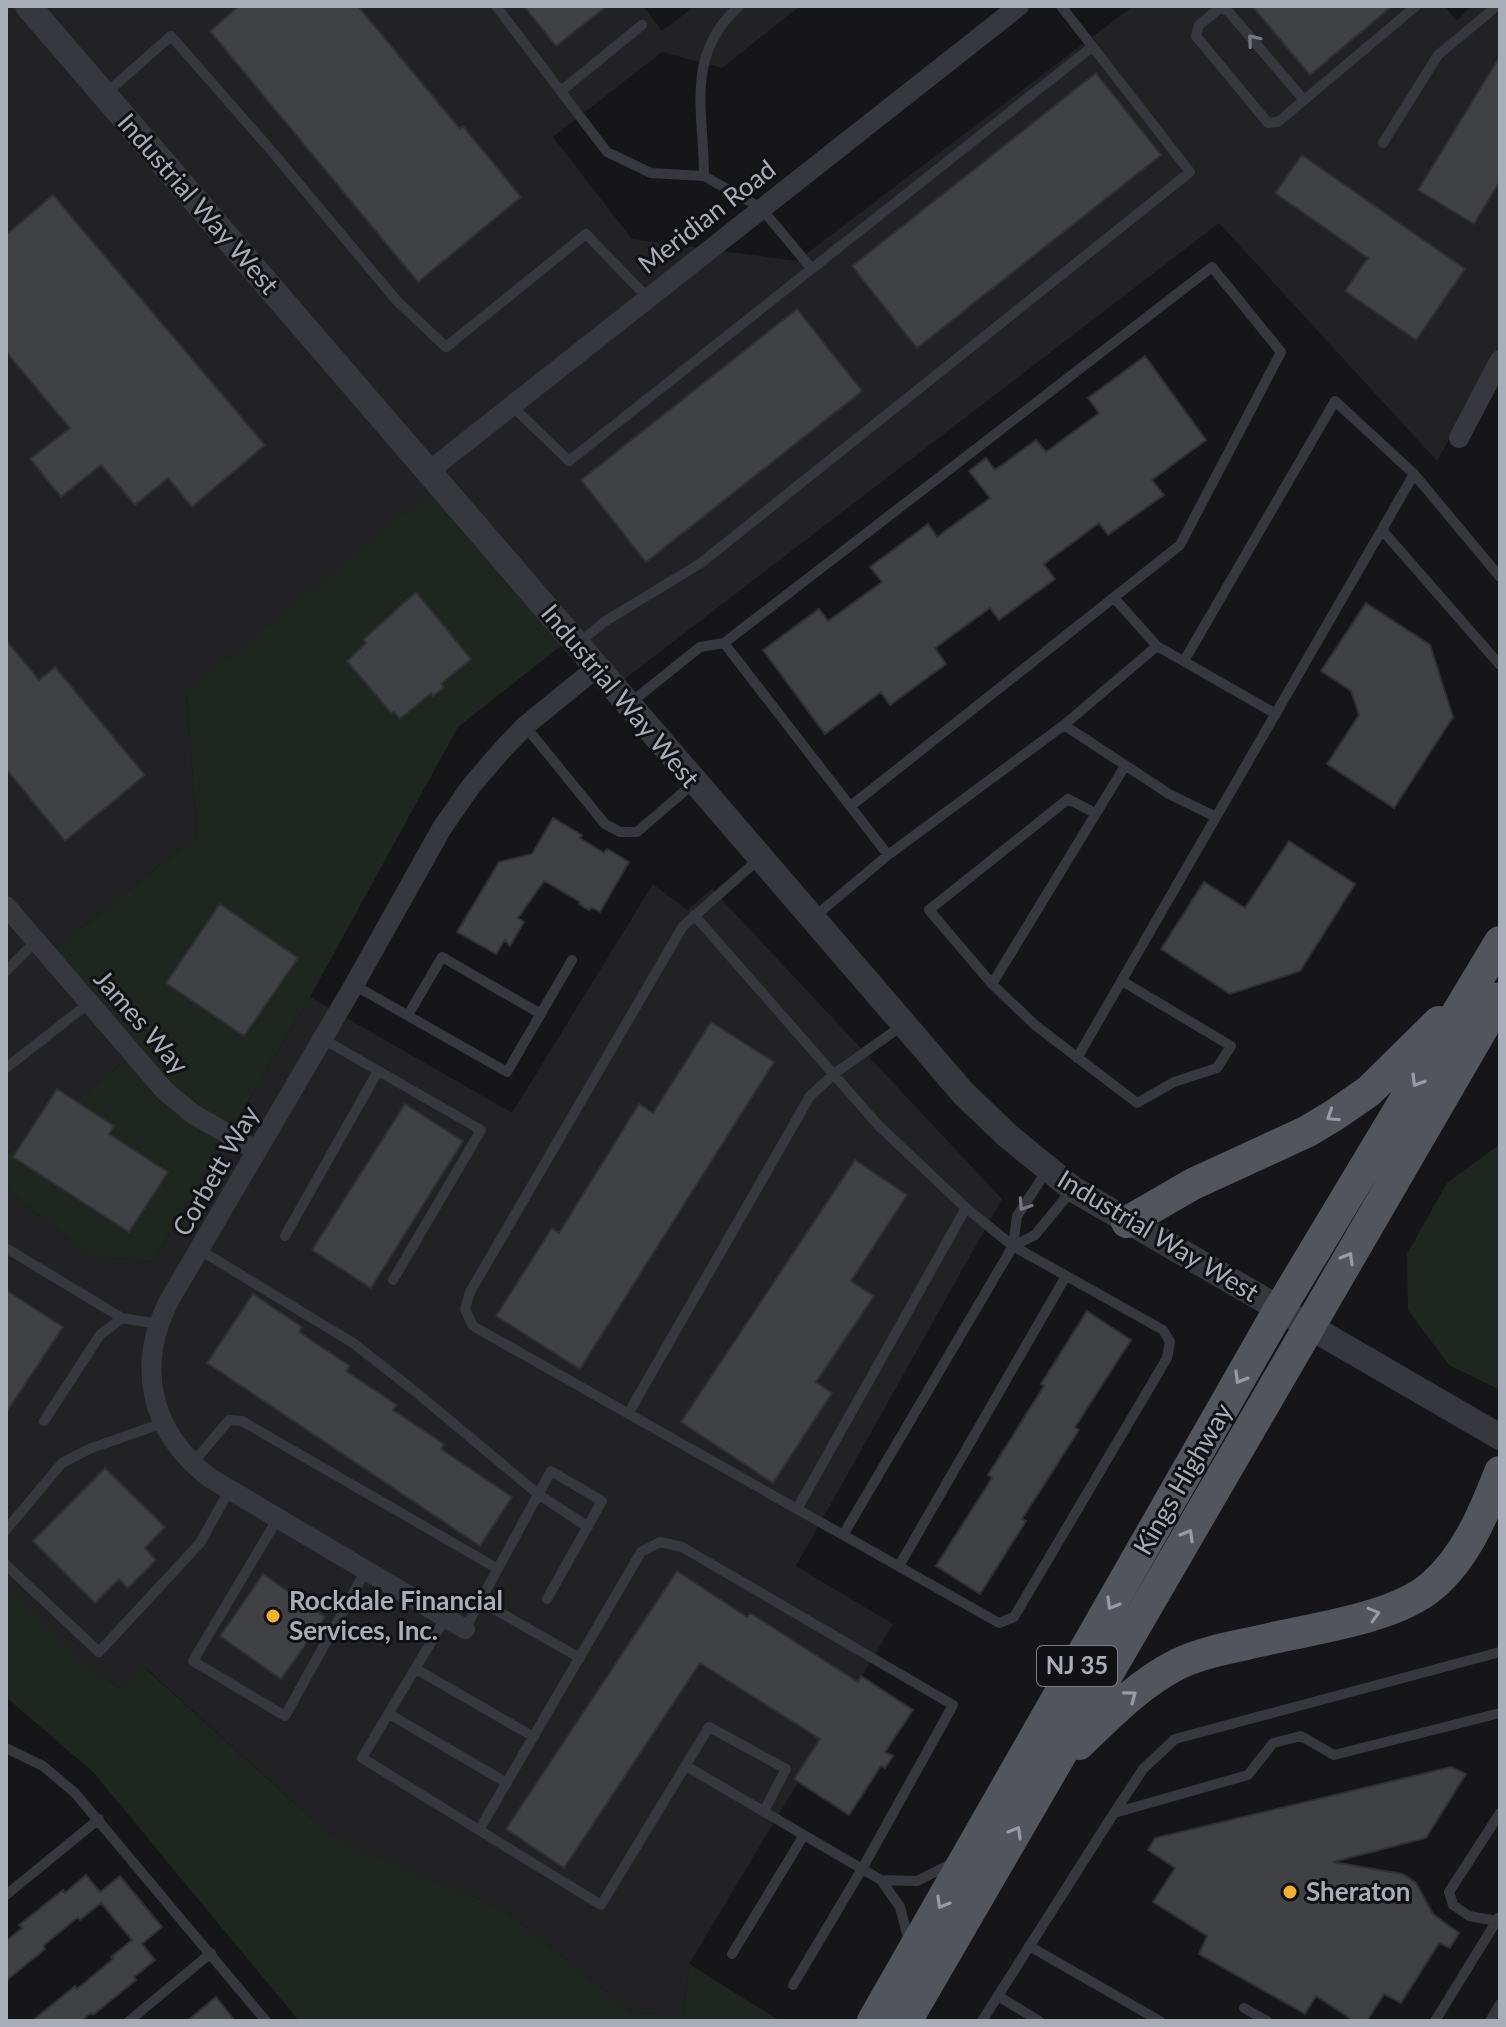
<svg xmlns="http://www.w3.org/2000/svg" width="1506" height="2027" viewBox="0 0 1506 2027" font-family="Lato,sans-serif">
	<rect width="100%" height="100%" fill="#161618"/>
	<path fill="#222225" d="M6,6H643L662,31L695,6H800L722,68L662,52L553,137L632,239L797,261L1133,6H1444L1457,21L1471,6H1500V348L1437,461L1219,223L609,691L554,624L187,693L197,836L45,957L133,1055L6,1155Z
		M653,884L687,910L712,889L1002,1199L796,1566L893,1624L689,1964L684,2015L633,2013L503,1909L331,1836L147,1669L119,1688L83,1662L6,1585V1188L89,1256L153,1261L310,997L512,1113Z"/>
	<path fill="#1e261f" d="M434,490L567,641L458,727L310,997L153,1261L89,1256L6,1188V1155L133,1055L45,957L197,836L187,693Z
		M1500,1144V1390L1449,1365L1408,1310L1407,1254L1447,1183Z
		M6,1585L83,1662L119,1688L146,1669L331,1836L503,1909L633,2013L684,2015L689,1964L780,2021H299L93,1772L6,1697Z"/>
	<path fill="#404145" stroke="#303034" stroke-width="2" d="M239,6H358L460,129L463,126L521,197L418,282L210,31Z
		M524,6H607L556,46Z
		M1252,6H1392L1310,75Z
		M1500,56V181L1474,224L1418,190Z
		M1096,73L1161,155L917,348L852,266Z
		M1302,155L1465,269L1416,340L1345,291L1368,258L1275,193Z
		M53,195L265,445L192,507L168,478L135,505L101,465L61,497L30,459L70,428L6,352V235Z
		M797,309L862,391L646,562L581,480Z
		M1145,356L1206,440L1152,480L1164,495L1108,535L1099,523L1044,564L1055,579L999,620L990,608L935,648L946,664L890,705L881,692L825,734L763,650L819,609L828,621L882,582L870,567L928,524L937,537L990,498L969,471L986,458L995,470L1036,440L1046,452L1099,413L1088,398Z
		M416,592L471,659L441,684L444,687L433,696L431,693L400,719L394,712L392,714L347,661L366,643L363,640Z
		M1366,603L1430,645L1453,717L1394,808L1327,764L1359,715L1351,691L1321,671Z
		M6,640L39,680L55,667L145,775L65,841L6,769Z
		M553,818L582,835L580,838L604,853L607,849L629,862L600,912L591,907L589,910L579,904L580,902L544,881L518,918L524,922L510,946L505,940L496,954L457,932L499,862L532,854Z
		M1289,841L1355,884L1300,971L1230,994L1161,949L1204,882L1245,908Z
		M220,904L298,958L244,1036L166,983Z
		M711,1022L774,1062L580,1369L496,1316L552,1228L559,1233L639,1104L653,1113Z
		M57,1089L114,1126L109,1134L168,1172L129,1232L13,1157Z
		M405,1104L463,1141L371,1288L312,1250Z
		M855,1160L907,1195L851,1281L874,1296L816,1382L832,1393L773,1483L681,1422Z
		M6,1290L63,1327L6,1413Z
		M253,1294L302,1327L299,1332L350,1366L346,1371L397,1405L393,1410L444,1444L441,1449L512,1497L480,1546L207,1363Z
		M1087,1311L1131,1340L1075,1427L1079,1430L1022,1519L1026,1521L980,1594L936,1566L992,1478L988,1475L1044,1386L1041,1384Z
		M105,1468L165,1527L145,1548L156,1560L128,1588L119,1579L95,1603L33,1541Z
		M677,1571L747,1617L750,1613L858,1682L861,1676L913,1710L885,1752L893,1756L885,1768L881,1766L849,1815L794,1779L820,1739L700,1663L564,1868L506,1829Z
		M263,1574L325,1617L281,1679L220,1636Z
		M1451,1767L1466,1774L1426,1838L1333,1862L1403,1874L1416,1883L1433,1914L1459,1933L1450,1948L1439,1943L1401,2003L1384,1994L1367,2021H1354L1316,1996L1305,2014L1199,1954L1207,1936L1153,1902L1175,1868L1148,1850L1155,1838Z
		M86,1875L100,1892L120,1876L162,1927L142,1944L155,1960L134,1977L136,1980L93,2015L91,2013L81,2021H32L75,1986L77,1989L113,1959L111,1957L132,1940L101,1903L80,1920L78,1917L43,1946L45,1949L6,1981V1941L22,1928L19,1925L63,1890L65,1893Z
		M216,1997L235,2021H187Z"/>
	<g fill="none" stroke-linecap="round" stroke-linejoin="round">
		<path stroke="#37383d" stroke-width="10" d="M496,6L607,152L651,173L704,176L761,208L811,268
			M561,91L642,25
			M105,94L171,36L275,155L397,301L446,347L586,234L647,297
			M1304,100L1228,11L1220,8L1199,25L1196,36L1268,123L1278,122L1416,6
			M1383,143L1438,55L1497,6
			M704,176C704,112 684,56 739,6
			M511,405L569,461L1092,47
			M1382,530L1500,665
			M1115,599L1157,646L1276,714
			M579,643L604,622L701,563L1190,172L1061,6
			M724,643L888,855
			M1184,661L1335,401L1414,474L1500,577
			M629,704L700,647L724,643L1212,267L1281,352L1180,545L852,805
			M1064,725L1169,794L1216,817
			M525,726L605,824L620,832H637L694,783
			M1095,813L1068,799L929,910L992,984L1035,1025L1137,1103L1174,1082L1217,1068L1231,1046L1122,981
			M694,915L879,1126L966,1208L1013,1246L1163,1330L1170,1342L1167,1358L1014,1617L999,1623L473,1326L465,1309L470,1292L683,926L759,859
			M813,918L888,855L1064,725L1157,646
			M6,971L36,941
			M992,984L1125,766
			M354,985L507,1072L572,960
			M408,1015L442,957L541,1014
			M323,1039L481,1130L393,1280
			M1077,1058L1414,474
			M6,1068L89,1003
			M285,1236L378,1071
			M1013,1246L1035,1235L1071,1191
			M6,1248L122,1318L158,1324
			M200,1250L353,1343L417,1393L538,1494L588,1527
			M628,1414L810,1096L834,1074L903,1025
			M44,1421L100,1335L122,1318
			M192,1464L229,1420L242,1421L498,1569
			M797,1509L966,1208
			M278,1518L193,1661L285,1716L366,1570
			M6,1530L62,1463L89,1449L163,1423
			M843,1535L1013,1246L1017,1216L1048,1169
			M6,1565L99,1652L200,1543L230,1489
			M899,1566L1066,1276
			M480,1601L580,1658
			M446,1617L362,1758L601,1905L709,1727L786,1769L764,1811
			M465,1629L551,1471L602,1501L547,1599
			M416,1669L534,1737
			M389,1714L507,1783
			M6,1748L43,1766L75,1793L266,2021
			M686,1766L881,1880L900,1907L909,1942
			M1114,1813L1143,1769L1175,1739L1500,1652
			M479,1830L641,1552L660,1542L682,1547L953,1705L862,1869L793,1985
			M881,1880L917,1881L951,1864
			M6,1895L99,1819
			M1497,1921L1469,1916L1453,1905L1449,1892L1500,1813
			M1029,1946L1160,2021
			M732,1954L804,1835
			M998,1996L1039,2021
			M1244,2008L1267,2021
			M129,2021L211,1953
			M982,2021L1114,1813L1248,1775L1273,1743L1301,1736L1334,1755L1500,1713
			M1435,2021L1499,1917
			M1490,2021L1500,2004"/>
		<path stroke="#37383d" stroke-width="20" d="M1459,438L1500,360
			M429,471L1019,6
			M6,906L165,1091L193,1114L256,1150
			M465,1629L210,1478C150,1432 135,1366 170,1299L354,985L442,828L471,786L502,750L525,726L595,669"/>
		<path stroke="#37383d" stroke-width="26" d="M28,6L964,1094L1008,1136L1073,1189L1500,1437"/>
		<path stroke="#53555c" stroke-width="32" d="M1127,1222L1193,1184L1308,1131L1336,1114L1369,1091L1439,1022
			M1079,1744C1109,1715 1140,1683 1178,1664C1203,1652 1233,1647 1260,1641C1309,1629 1394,1619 1432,1586C1466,1557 1484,1513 1500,1472
			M873,2021L1279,1310L1500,942
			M906,2021L1500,998"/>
	</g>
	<defs><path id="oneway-chevron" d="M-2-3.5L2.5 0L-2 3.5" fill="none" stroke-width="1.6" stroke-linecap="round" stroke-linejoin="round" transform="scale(2)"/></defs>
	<g stroke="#757881">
		<use href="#oneway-chevron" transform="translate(1253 40) rotate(-130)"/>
		<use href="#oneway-chevron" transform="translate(1024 1205) rotate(123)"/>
	</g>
	<g stroke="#979ba6">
		<use href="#oneway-chevron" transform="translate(1417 1081) rotate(121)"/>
		<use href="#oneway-chevron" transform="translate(1332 1116) rotate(147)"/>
		<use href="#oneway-chevron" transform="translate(1348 1258) rotate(-60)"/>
		<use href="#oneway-chevron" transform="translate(1240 1378) rotate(120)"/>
		<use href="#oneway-chevron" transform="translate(1188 1535) rotate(-60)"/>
		<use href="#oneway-chevron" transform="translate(1112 1604) rotate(120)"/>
		<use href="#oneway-chevron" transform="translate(1374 1614) rotate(-16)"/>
		<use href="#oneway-chevron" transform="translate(1131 1696) rotate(-37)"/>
		<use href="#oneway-chevron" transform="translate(1016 1832) rotate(-60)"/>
		<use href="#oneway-chevron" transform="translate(942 1903) rotate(120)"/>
	</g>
	<g fill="#f2b134" stroke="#111113" stroke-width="3">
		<circle cx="273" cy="1616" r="8"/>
		<circle cx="1290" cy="1892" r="8"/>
	</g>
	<g text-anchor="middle" stroke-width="6" stroke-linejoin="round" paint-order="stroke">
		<rect fill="#111113" stroke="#7b7e86" stroke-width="2" x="1037" y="1646" width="80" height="40" rx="6"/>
		<g font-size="24" font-weight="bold" fill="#a8adb8">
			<text x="1077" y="1674">NJ 35</text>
		</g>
		<g font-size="26" fill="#a8adb8" stroke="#111113">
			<text transform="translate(198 204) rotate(49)" y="9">Industrial Way West</text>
			<text transform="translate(707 217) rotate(-38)" y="9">Meridian Road</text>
			<text transform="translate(620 696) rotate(50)" y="9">Industrial Way West</text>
			<text transform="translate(141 1022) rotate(49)" y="9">James Way</text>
			<text transform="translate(216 1171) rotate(-60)" y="9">Corbett Way</text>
			<text transform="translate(1158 1236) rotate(31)" y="9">Industrial Way West</text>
			<text transform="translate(1183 1479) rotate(-60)" y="9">Kings Highway</text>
		</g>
		<g font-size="26" font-weight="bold" fill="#a8adb8" stroke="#111113" text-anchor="start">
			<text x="289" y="1610">Rockdale Financial<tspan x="289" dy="30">Services, Inc.</tspan></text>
			<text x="1306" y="1901">Sheraton</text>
		</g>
	</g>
	<rect width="1506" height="2027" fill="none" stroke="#a8adb8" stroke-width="16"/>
</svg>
